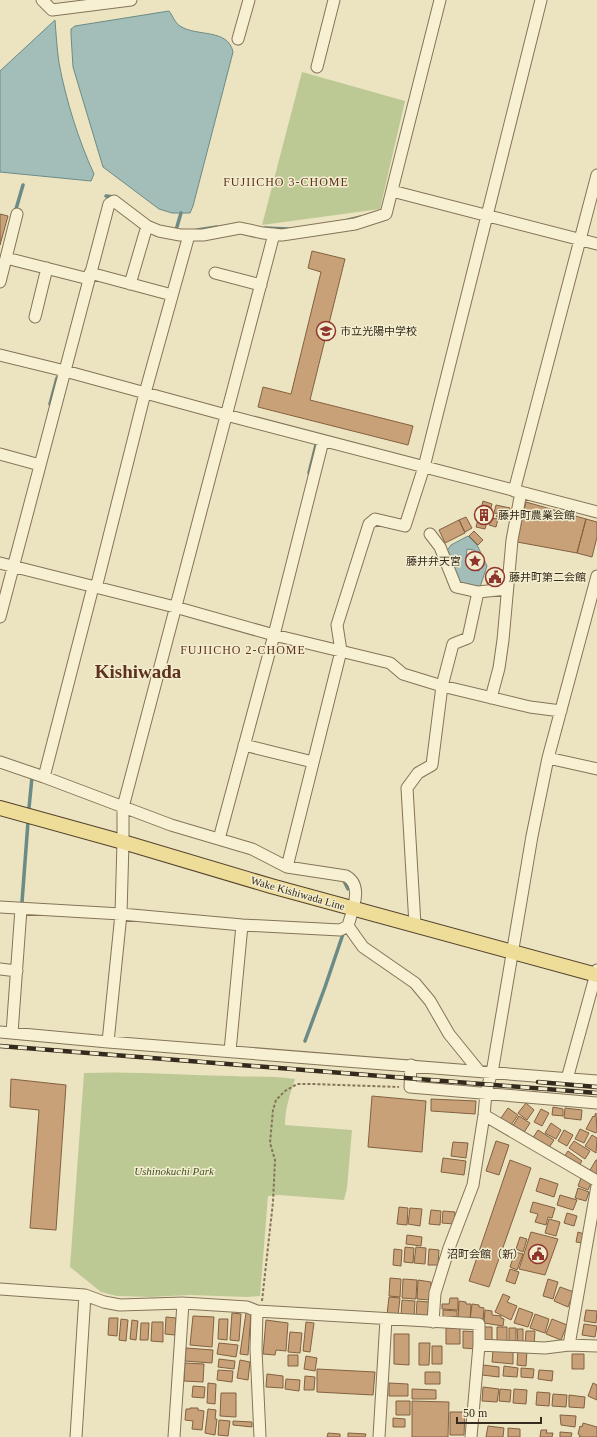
<svg xmlns="http://www.w3.org/2000/svg" width="597" height="1437" viewBox="0 0 597 1437" font-family="'Times New Roman','Noto Sans JP',serif">
	<rect width="100%" height="100%" fill="#ece3c0"/>
	<path fill="#bdc995" d="M302,72L405,101L380,209L262,225Z
		M84,1073C133,1071 182,1075 231,1076C252,1077 274,1076 295,1079C290,1094 285,1109 285,1125L352,1130L347,1188L344,1200L279,1195L268,1196L260,1296L247,1297L190,1295L150,1297L117,1296L101,1292L70,1267Z"/>
	<path fill="#a3beb9" stroke="#6b8b86" d="M169,11C173,16 175,23 180,26C196,37 228,28 233,52L193,206L190,213H172L159,209L103,167L73,67L71,35V29L75,26Z
		M55,20C56,34 57,49 59,63C66,100 78,139 94,174L91,181L0,172V71Z
		M468,536L477,545L481,553L477,555L474,550L467,549L466,558L472,569L479,571L481,565L480,562L484,560L487,566L479,590L457,582L446,552L451,545Z"/>
	<g fill="none" stroke-linecap="round" stroke-linejoin="round">
		<path stroke="#6b8b86" stroke-width="3.5" d="M106,196L115,197
			M16,209L23,185
			M348,220L361,217
			M265,228L288,229
			M176,230L181,213
			M197,230L217,227
			M50,404L57,378
			M309,473L316,445
			M29,808L32,777
			M342,880L344,881L348,889
			M22,902L28,822
			M305,1041L325,987L343,934"/>
	</g>
	<path fill="#c8a178" stroke="#826140" d="M0,214L8,216L0,245Z
		M312,251L345,259L310,400L413,426L408,445L258,407L263,387L291,394L321,272L308,268Z
		M483,501L492,504L485,529L476,527Z
		M526,502L586,519L577,553L517,542Z
		M496,505L510,508L508,516L494,513Z
		M466,517L472,528L465,532L459,520Z
		M491,518L498,519L496,527L489,525Z
		M586,519L597,522V537L592,557L577,553Z
		M459,520L465,533L445,543L439,530Z
		M474,531L483,540L478,545L469,536Z
		M475,556L479,563L474,566L470,559Z
		M491,569L503,570L502,581L500,583L487,584L489,572Z
		M11,1079L66,1085L56,1230L30,1228L39,1110L10,1107Z
		M372,1096L426,1101L422,1152L368,1147Z
		M431,1099L476,1101L475,1114L431,1111Z
		M526,1103L534,1110L527,1120L518,1113Z
		M553,1107L563,1109V1116L552,1115Z
		M508,1108L518,1115L511,1125L501,1118Z
		M565,1108L582,1110L581,1120L564,1118Z
		M541,1109L549,1113L542,1126L534,1122Z
		M596,1113L597,1131L596,1133L586,1129L593,1116L594,1117Z
		M519,1116L530,1123L523,1134L512,1127Z
		M551,1123L561,1130L556,1139L545,1133Z
		M580,1129L589,1133L584,1143L575,1139Z
		M538,1130L554,1140L548,1149L532,1139Z
		M564,1130L573,1135L567,1146L558,1141Z
		M592,1135L597,1138L596,1153L585,1146Z
		M496,1141L509,1145L499,1175L486,1171Z
		M574,1141L590,1151L585,1159L569,1148Z
		M453,1142L468,1143L466,1158L451,1156Z
		M568,1151L582,1161L578,1167L564,1157Z
		M443,1158L466,1161L464,1175L441,1172Z
		M510,1160L531,1168L489,1287L469,1281Z
		M596,1160H597V1177L589,1172Z
		M540,1178L558,1184L554,1197L536,1191Z
		M581,1178L592,1181L588,1190L578,1186Z
		M578,1188L589,1192L586,1201L575,1198Z
		M560,1195L577,1200L573,1210L557,1205Z
		M533,1202L555,1208L552,1218L548,1217L546,1225L535,1222L538,1214L530,1212Z
		M399,1207L408,1208L407,1225L397,1224Z
		M410,1208L422,1209L420,1226L408,1224Z
		M431,1210L441,1211L440,1225L429,1224Z
		M443,1211L455,1212L454,1224L442,1223Z
		M567,1213L577,1216L574,1226L564,1223Z
		M549,1219L560,1222L556,1236L545,1233Z
		M531,1232L558,1239L545,1275L519,1269Z
		M578,1232L584,1234L582,1243L576,1242Z
		M407,1235L422,1237L421,1246L406,1244Z
		M520,1237L527,1239L523,1252L516,1249Z
		M405,1247L414,1248L413,1263L404,1262Z
		M416,1247L426,1248L425,1264L414,1263Z
		M394,1249L402,1250L401,1266L393,1265Z
		M429,1249L439,1250L438,1265H428Z
		M515,1252L523,1254L517,1270L510,1267Z
		M510,1269L519,1272L515,1284L506,1281Z
		M390,1278L401,1279L400,1297L389,1296Z
		M403,1279L417,1280L416,1299L402,1298Z
		M548,1279L558,1282L553,1299L543,1296Z
		M418,1280L431,1282L430,1300L417,1299Z
		M560,1287L574,1292L568,1307L554,1301Z
		M503,1294L510,1297L507,1302L517,1306L511,1320L495,1312Z
		M389,1297L400,1298L398,1316L387,1315Z
		M450,1298H458V1310L442,1309V1304H449Z
		M402,1300L415,1301L414,1317L401,1316Z
		M417,1301L429,1302L427,1318L416,1317Z
		M459,1301L466,1302V1304H471L470,1320H458Z
		M472,1304L479,1305V1307L484,1308L483,1321L470,1320Z
		M519,1308L533,1313L528,1327L514,1323Z
		M443,1310L457,1311V1319L443,1318Z
		M485,1310L492,1311V1315L501,1316V1318L504,1319L503,1326L484,1323Z
		M586,1310L597,1311L596,1323L584,1321Z
		M232,1313L241,1314L239,1341L230,1340Z
		M246,1313H251L248,1355L240,1354Z
		M535,1314L549,1319L545,1333L530,1328Z
		M193,1316L214,1317L212,1347L190,1345Z
		M166,1317L176,1318L175,1335L165,1334Z
		M109,1318H118L117,1336L108,1335Z
		M121,1319L128,1320L126,1341L119,1340Z
		M219,1319H228L227,1340L218,1339Z
		M552,1319L567,1325L561,1340L546,1334Z
		M132,1320L138,1321L136,1340L130,1339Z
		M266,1320L288,1323L286,1351L276,1350L275,1355L263,1354Z
		M152,1322H163V1342L151,1341Z
		M306,1322L314,1323L310,1352L303,1351Z
		M141,1323H149L148,1340H140Z
		M584,1324L597,1326L595,1337L582,1335Z
		M484,1327H492V1341H484Z
		M497,1327H507V1342H497Z
		M446,1328H460V1344H446Z
		M509,1328H516V1342L509,1343Z
		M517,1329H523V1343H518Z
		M463,1331L477,1332L476,1349L463,1348Z
		M526,1331H535L534,1346L525,1345Z
		M290,1332L302,1333L300,1353L288,1352Z
		M394,1334H409V1365L394,1364Z
		M219,1343L238,1345L236,1357L217,1354Z
		M419,1343H430L429,1365H419Z
		M432,1346H442V1364H432Z
		M186,1348L213,1350L212,1363L185,1361Z
		M518,1349L527,1350L526,1366L517,1365Z
		M493,1350L513,1352V1364L492,1362Z
		M572,1354H584V1369H572Z
		M288,1355H298V1366H288Z
		M306,1356L317,1358L315,1371L304,1369Z
		M219,1359L235,1361L234,1369L218,1367Z
		M240,1360L250,1362L248,1380L237,1378Z
		M185,1363L204,1364L203,1382L184,1381Z
		M483,1365L499,1367V1377L482,1375Z
		M504,1366L518,1368L517,1377L503,1376Z
		M521,1368L534,1369L533,1378L521,1377Z
		M317,1369L375,1372L373,1395L317,1392Z
		M218,1370L233,1371L232,1382L217,1380Z
		M539,1370L553,1371L552,1381L538,1379Z
		M425,1372H440V1384H425Z
		M267,1374L283,1376V1388L266,1387Z
		M305,1376L315,1377L314,1390H304Z
		M286,1379L300,1380L299,1391L285,1389Z
		M208,1383L216,1384L215,1404L207,1403Z
		M389,1383L408,1384V1396H389Z
		M593,1383L597,1385V1400L588,1396Z
		M193,1386L205,1387L204,1398L192,1397Z
		M483,1387L499,1389L497,1402L482,1401Z
		M412,1389L436,1390V1399H412Z
		M500,1389L511,1390L510,1402L499,1401Z
		M514,1389L527,1390L526,1404L513,1403Z
		M537,1392L550,1393L549,1406L536,1405Z
		M221,1393H236V1417L220,1416Z
		M553,1394L567,1395L566,1407L552,1406Z
		M569,1395L585,1397L584,1408L569,1407Z
		M396,1401H410V1415H396Z
		M412,1401L449,1402L448,1437H412Z
		M190,1408H198V1410L204,1411L202,1430L192,1429L193,1421L185,1420L186,1409H190Z
		M208,1409L216,1410L215,1419H217L215,1435L205,1433Z
		M450,1412H465L464,1435H450Z
		M560,1415L576,1416L575,1427L561,1425Z
		M393,1418L405,1419V1427H393Z
		M219,1420L230,1421L228,1436L218,1435Z
		M233,1421L252,1422V1427L233,1425Z
		M583,1423L597,1427V1437H579L580,1435L578,1434L580,1426L582,1427Z
		M488,1426L504,1428L503,1437H486Z
		M508,1428L520,1429V1437H508Z
		M541,1430H547L546,1433H553L552,1437H540Z
		M560,1432L572,1433L571,1437H560Z
		M328,1433L340,1434V1437H327Z
		M348,1433L366,1434L365,1437H348Z"/>
	<g fill="none" stroke-linecap="round" stroke-linejoin="round">
		<defs>
			<path id="minor" d="M42,0L52,10L131,0
				M238,39L249,0
				M317,67L334,0
				M392,191L597,244
				M6,258L89,279
				M90,273L172,295
				M215,273L261,285
				M0,282L17,214
				M130,284L147,226
				M35,317L47,268
				M0,355L65,371L226,415L597,512
				M0,454L40,465
				M514,491L597,175
				M430,534L440,547L456,587L478,592
				M0,563L175,607L274,635L390,663L403,674L442,686L530,707L561,711
				M96,588L145,393L189,235
				M0,617L109,204L114,201L147,226L159,231L180,235H203L240,228L263,233L282,235L355,224L386,214L440,0
				M491,698L499,668L503,640L512,540L521,492
				M244,745L313,762
				M548,758L597,769
				M0,762L44,777L171,825L252,849L287,867L346,876C364,886 352,910 348,926L363,947L415,983L430,1001L449,1034L479,1071
				M44,777L93,587
				M219,839L274,635L323,441
				M287,867L341,651L337,625L369,524L375,519L405,526L424,467L541,0
				M0,907L121,914L242,925L340,930L348,926
				M415,925L407,788L418,773L432,765L442,686L453,644L468,638L478,592L507,589
				M0,969L17,971
				M0,1032L108,1042L597,1081
				M12,1033L21,909
				M108,1042L121,914L123,842V807L274,234
				M230,1051L242,925
				M411,1065L410,1087L597,1103
				M567,1079L597,970
				M484,1115L597,1181
				M0,1289L85,1295L104,1302L120,1305L183,1303L247,1307L257,1311L479,1324V1345L471,1437
				M257,1311L256,1349L260,1437
				M433,1322L435,1293L449,1248L473,1185L484,1115L486,1093L493,1067L532,836L548,758L597,576
				M479,1345L545,1348L569,1345L597,1346
				M569,1345L597,1186
				M76,1437L85,1295
				M174,1437L183,1303
				M379,1437L386,1319"/>
			<path id="major" d="M0,808L123,842L271,886L597,975"/>
		</defs>
		<use href="#minor" stroke="#847459" stroke-width="13"/>
		<use href="#major" stroke="#52422d" stroke-width="16"/>
		<path stroke="#847459" stroke-width="2" stroke-dasharray="3 2" stroke-linecap="butt" d="M496,516L505,518
			M262,1301L273,1202L275,1160L270,1143L273,1110L276,1100L285,1091L297,1084H312L399,1087"/>
		<use href="#minor" stroke="#f7f0d3" stroke-width="11"/>
		<use href="#major" stroke="#eedc99" stroke-width="14"/>
		<defs>
			<path id="rail" d="M0,1046L597,1093
				M538,1082L597,1087"/>
		</defs>
		<use href="#rail" stroke="#342a1d" stroke-width="4.5"/>
		<use href="#rail" stroke="#f3edcf" stroke-width="3" stroke-dasharray="9" stroke-linecap="butt"/>
	</g>
	<defs>
		<symbol id="school-ring" viewBox="-11 -11 22 22"><circle r="9.5" fill="#f3edcf" stroke="#90352c" stroke-width="1.5"/><path d="M0-5L7-2L0 1L-7-2ZM-4 1L0 2.5L4 1V4Q0 6-4 4Z" fill="#90352c"/></symbol>
		<symbol id="building-ring" viewBox="-11 -11 22 22"><circle r="9.5" fill="#f3edcf" stroke="#90352c" stroke-width="1.5"/><path d="M-4-6H4V6H1V3H-1V6H-4ZM-2.5-4.3h1.7v1.8h-1.7ZM.8-4.3h1.7v1.8H.8ZM-2.5-1h1.7V.8h-1.7ZM.8-1h1.7V.8H.8Z" fill="#90352c"/></symbol>
		<symbol id="sight-ring" viewBox="-11 -11 22 22"><circle r="9.5" fill="#f3edcf" stroke="#90352c" stroke-width="1.5"/><path d="M0-6L1.8-2.2L6-1.7L2.9 1.2L3.7 5.4L0 3.3L-3.7 5.4L-2.9 1.2L-6-1.7L-1.8-2.2Z" fill="#90352c"/></symbol>
		<symbol id="civic-ring" viewBox="-11 -11 22 22"><circle r="9.5" fill="#f3edcf" stroke="#90352c" stroke-width="1.5"/><path d="M-.6-6.5H3V-4.5H.6V-3L4-1V1h2V6H-6V1h2V-1L-.6-3ZM-1.2 2.5V6h2.4V2.5Z" fill="#90352c"/></symbol>
	</defs>
	<g fill-rule="evenodd">
		<use href="#school-ring" x="315" y="320" width="22" height="22"/>
		<use href="#building-ring" x="473" y="504" width="22" height="22"/>
		<use href="#sight-ring" x="464" y="550" width="22" height="22"/>
		<use href="#civic-ring" x="484" y="566" width="22" height="22"/>
		<use href="#civic-ring" x="527" y="1243" width="22" height="22"/>
	</g>
	<g text-anchor="middle" stroke-width="3" stroke-linejoin="round" paint-order="stroke">
		<g font-size="11" fill="#342a1d" stroke="#f3edcf" text-anchor="start">
			<text x="340" y="335">市立光陽中学校</text>
			<text x="498" y="519">藤井町農業会館</text>
			<text x="461" y="565" text-anchor="end">藤井弁天宮</text>
			<text x="509" y="581">藤井町第二会館</text>
			<text x="524" y="1258" text-anchor="end">沼町会館（新）</text>
		</g>
		<g font-size="11" fill="#342a1d" stroke="#f3edcf">
			<text transform="translate(298 893) rotate(16)" y="4">Wake Kishiwada Line</text>
		</g>
		<g font-size="11" font-style="italic" fill="#405024" stroke="#f3edcf">
			<text x="174" y="1175">Ushinokuchi Park</text>
		</g>
		<g font-size="12" letter-spacing="1" fill="#5f321e" stroke="#f3edcf">
			<text x="286" y="186">FUJIICHO 3-CHOME</text>
			<text x="243" y="654">FUJIICHO 2-CHOME</text>
		</g>
		<g font-size="19" font-weight="bold" fill="#5f321e" stroke="#f3edcf">
			<text x="138" y="678">Kishiwada</text>
		</g>
	</g>
	<path d="M457 1417v6h84v-6" fill="none" stroke="#342a1d" stroke-width="2"/>
	<text x="463" y="1417" font-size="12" fill="#342a1d" stroke="#f3edcf" stroke-width="3" paint-order="stroke">50 m</text>
</svg>
